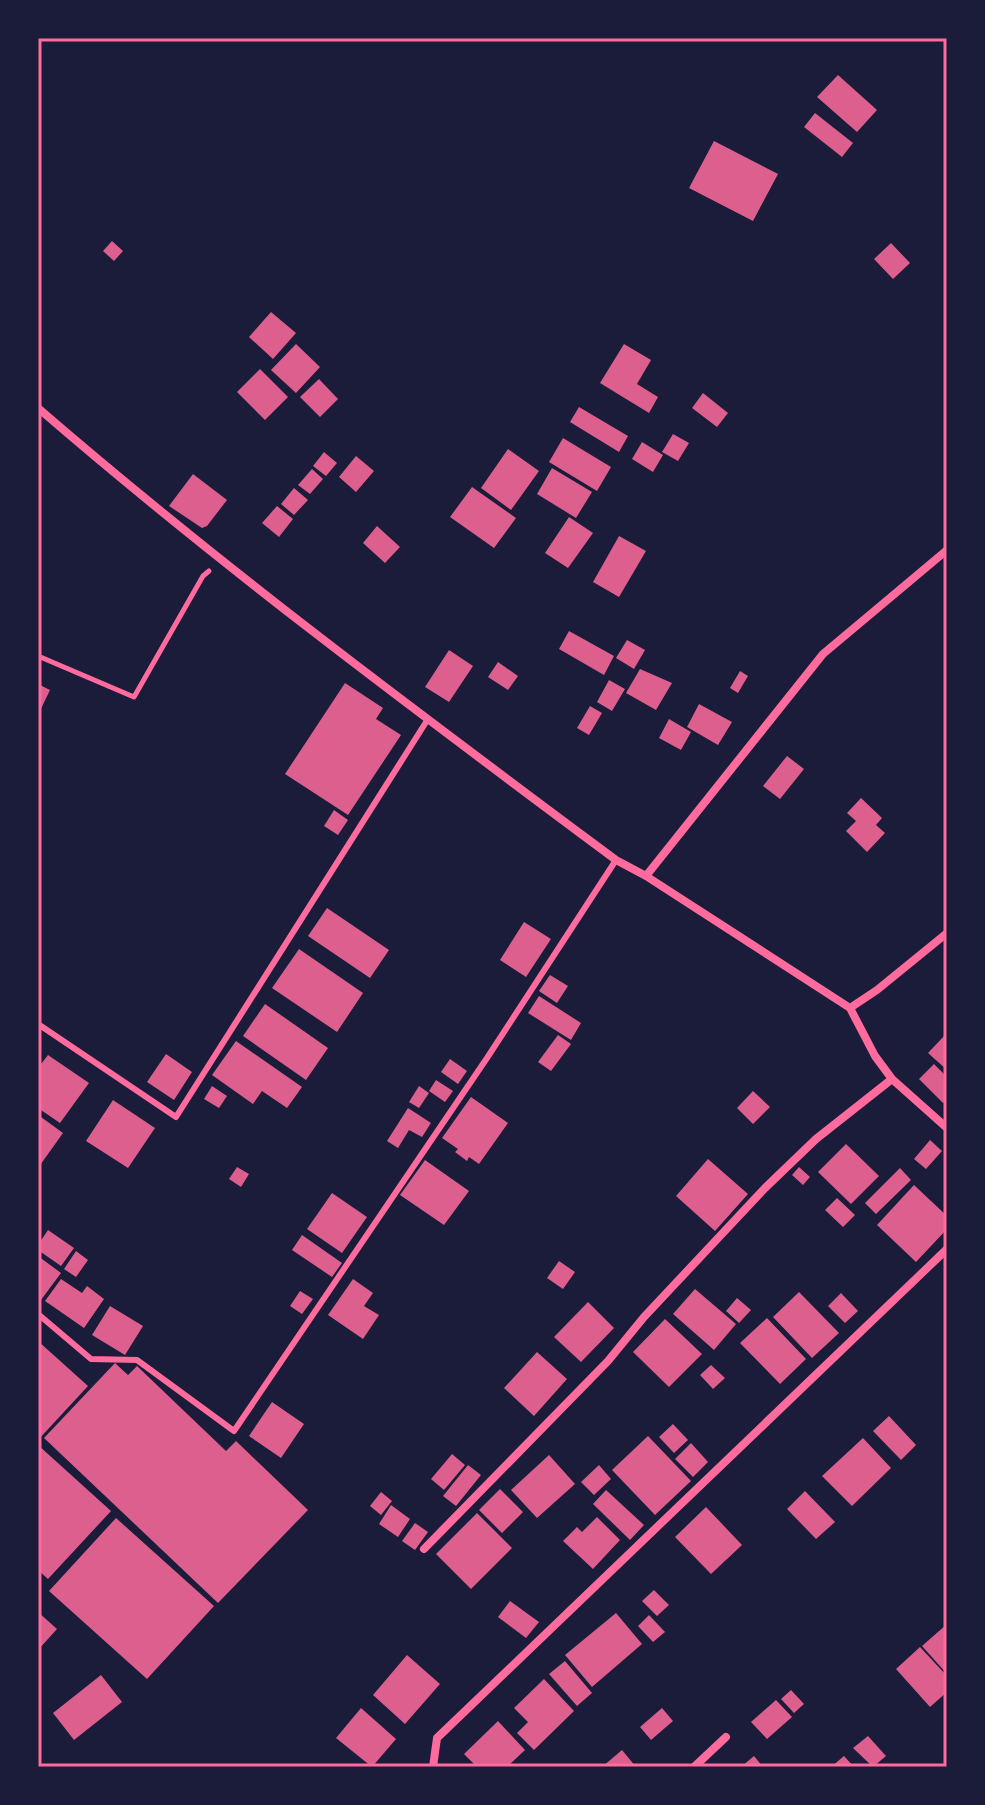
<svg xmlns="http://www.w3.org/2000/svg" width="985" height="1805" viewBox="0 0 985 1805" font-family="Manrope,sans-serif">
	<rect width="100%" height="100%" fill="#1b1b3a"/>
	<path fill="#dd5f8e" d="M838,75L877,110L857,132L817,97Z
		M815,113L853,143L842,157L804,127Z
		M714,141L778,174L753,221L689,188Z
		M112,241L123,251L114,261L103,251Z
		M891,243L910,263L893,279L874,259Z
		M271,312L296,333L273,359L249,337Z
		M296,344L320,367L296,393L271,370Z
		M624,344L651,360L637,384L658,397L649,413L600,383Z
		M260,369L288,397L265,420L237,392Z
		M319,379L338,399L320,417L300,397Z
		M703,393L728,413L717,427L692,408Z
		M579,407L628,436L619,452L570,422Z
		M673,434L689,443L678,461L662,452Z
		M563,438L611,467L597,491L549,462Z
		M642,442L663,455L653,472L632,459Z
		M508,449L539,471L511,510L481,488Z
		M324,452L337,463L326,476L313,466Z
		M356,456L374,471L356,492L339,477Z
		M552,468L592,492L576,518L537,494Z
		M312,469L323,479L310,494L298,485Z
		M193,474L227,500L207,526L202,528L169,506Z
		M472,487L516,518L494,548L450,517Z
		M294,488L308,500L294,515L281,504Z
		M277,506L293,519L279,537L262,523Z
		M569,517L593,533L568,568L545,553Z
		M377,526L400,547L385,563L363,543Z
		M619,536L646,551L619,597L593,582Z
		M569,631L614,656L604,675L559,649Z
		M627,640L645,650L634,669L616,658Z
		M449,650L473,666L449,702L425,687Z
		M498,662L518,676L508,690L488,677Z
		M640,669L672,683L656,710L626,693Z
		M740,671L748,676L738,693L730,688Z
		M609,680L625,689L612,711L597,702Z
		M345,683L383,708L376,719L401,735L348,815L285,774Z
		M38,684L50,690L38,715Z
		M699,704L732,722L718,745L687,727Z
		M590,706L602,713L589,735L577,728Z
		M669,719L691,732L681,750L659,738Z
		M787,756L804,769L780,799L763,786Z
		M861,798L882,818L876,825L885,833L867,852L846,831L856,821L847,813Z
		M334,810L348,820L338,835L324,826Z
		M327,908L389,950L370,978L308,936Z
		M524,922L551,939L526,977L500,960Z
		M299,949L363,993L337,1032L272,988Z
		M550,975L568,986L557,1003L539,991Z
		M539,996L581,1023L571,1040L528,1013Z
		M265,1004L328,1048L306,1080L243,1036Z
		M558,1035L571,1044L551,1071L538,1062Z
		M945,1035L947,1036V1070L928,1053Z
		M236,1041L302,1087L287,1108L262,1091L253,1104L212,1075Z
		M166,1054L192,1072L174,1100L147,1082Z
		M48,1055L89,1083L60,1123L38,1108V1068Z
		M450,1059L467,1071L458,1084L441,1072Z
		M934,1064L947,1077V1099L943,1103L919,1079Z
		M436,1080L453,1091L445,1102L429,1091Z
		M212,1086L227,1096L219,1108L204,1099Z
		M419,1086L429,1093L419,1108L409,1102Z
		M753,1091L770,1107L753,1124L737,1108Z
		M471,1097L508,1123L479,1164L469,1157L467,1161L455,1152L458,1149L442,1138Z
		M113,1100L155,1128L128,1168L86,1141Z
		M408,1108L431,1123L422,1137L409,1130L398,1148L387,1141Z
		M41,1117L63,1133L38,1168V1121Z
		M930,1140L942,1151L926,1169L914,1159Z
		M846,1144L879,1176L851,1204L818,1172Z
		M708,1159L748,1194L715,1231L676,1196Z
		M425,1160L469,1191L444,1225L400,1195Z
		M237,1167L249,1174L241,1187L229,1179Z
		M799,1167L810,1177L803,1185L792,1175Z
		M900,1168L911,1180L876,1214L865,1203Z
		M914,1185L947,1216V1229L916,1262L877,1225Z
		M332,1193L367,1217L342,1253L307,1229Z
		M837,1198L855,1215L843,1227L825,1210Z
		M48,1230L74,1248L61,1266L38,1250V1245Z
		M302,1235L342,1263L332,1277L292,1250Z
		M76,1251L88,1260L76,1277L64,1269Z
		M38,1256L61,1273L38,1304Z
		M559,1261L575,1272L563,1289L547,1278Z
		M61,1279L82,1293L87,1286L104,1299L84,1328L45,1301Z
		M353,1279L373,1293L364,1306L379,1315L363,1339L328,1315Z
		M695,1289L736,1324L714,1350L673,1314Z
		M300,1291L313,1299L302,1314L290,1306Z
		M799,1292L839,1333L812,1358L773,1317Z
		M841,1293L858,1311L845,1323L828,1306Z
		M737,1298L751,1310L739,1323L726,1311Z
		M588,1302L614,1328L581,1362L554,1337Z
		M110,1306L143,1326L125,1355L92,1335Z
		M767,1318L806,1359L780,1384L740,1343Z
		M665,1319L702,1354L669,1387L633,1352Z
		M38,1341L88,1386L38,1440Z
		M537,1352L567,1379L534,1416L504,1388Z
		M115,1363L128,1375L137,1366L226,1451L236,1441L308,1510L218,1603L44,1438Z
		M711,1365L725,1378L713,1389L700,1375Z
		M272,1402L304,1424L281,1458L249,1436Z
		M889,1416L916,1445L901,1460L873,1431Z
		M673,1424L688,1440L674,1453L659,1437Z
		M648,1436L691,1481L655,1515L612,1470Z
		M863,1438L891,1468L852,1506L822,1476Z
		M691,1443L708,1462L693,1477L675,1459Z
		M38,1445L111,1511L48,1579L38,1570Z
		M452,1454L465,1465L444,1490L431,1479Z
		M549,1455L575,1484L537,1518L511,1490Z
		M468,1465L481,1475L456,1506L443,1496Z
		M599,1465L611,1479L594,1495L581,1482Z
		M500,1489L523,1512L502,1533L479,1510Z
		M606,1490L644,1525L630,1540L593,1504Z
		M805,1491L835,1522L816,1539L787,1509Z
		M381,1492L392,1501L381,1515L370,1506Z
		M391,1505L410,1519L398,1537L379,1524Z
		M706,1507L742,1545L711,1574L675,1537Z
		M477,1513L512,1548L471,1589L436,1554Z
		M597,1517L620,1540L593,1569L563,1541L577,1527L582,1532Z
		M116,1518L214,1606L147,1679L49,1591Z
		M415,1523L428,1532L415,1550L402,1541Z
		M654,1590L669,1605L657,1616L642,1601Z
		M510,1601L539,1622L526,1638L498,1617Z
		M38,1612L57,1629L38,1650Z
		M616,1613L642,1644L592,1687L565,1655Z
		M649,1615L665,1632L653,1642L638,1626Z
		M947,1624V1674L922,1646Z
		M920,1647L947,1676V1692L930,1707L896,1669Z
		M407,1655L440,1684L405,1724L373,1695Z
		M565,1661L592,1693L577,1706L549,1674Z
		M101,1675L122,1702L74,1740L53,1713Z
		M544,1679L574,1711L534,1750L517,1733L528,1722L514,1708Z
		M791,1690L804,1704L794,1713L781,1699Z
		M776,1700L792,1717L767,1739L751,1722Z
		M361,1708L396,1739L372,1767L336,1738Z
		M662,1708L673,1721L651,1740L640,1727Z
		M498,1721L525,1750L507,1767H477L464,1754Z
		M868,1736L886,1756L873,1767L853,1748Z
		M622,1750L636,1767H602Z
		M754,1756L763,1767H741Z
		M844,1756L854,1767H831Z"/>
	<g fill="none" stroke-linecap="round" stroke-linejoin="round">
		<path stroke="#ff6b9d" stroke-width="5" d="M38,656L134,697L203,576L209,571"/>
		<path stroke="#ff6b9d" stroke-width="6" d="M38,1024L176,1117L428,719
			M38,1314L91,1359L137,1360L234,1431L487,1058L616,860"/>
		<path stroke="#ff6b9d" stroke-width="8" d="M38,408C223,568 420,714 616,860L646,876L850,1008L877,990L947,933
			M646,876L823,654L947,550
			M850,1008L875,1056L892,1079L947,1128
			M424,1549L608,1361L644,1317L765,1188L816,1139L892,1079
			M433,1767L437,1738L947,1249
			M694,1767L726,1737"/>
	</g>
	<rect width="985" height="1805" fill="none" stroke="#1b1b3a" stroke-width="80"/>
	<rect x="40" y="40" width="905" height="1725" fill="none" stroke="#ff6b9d" stroke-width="3"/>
</svg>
